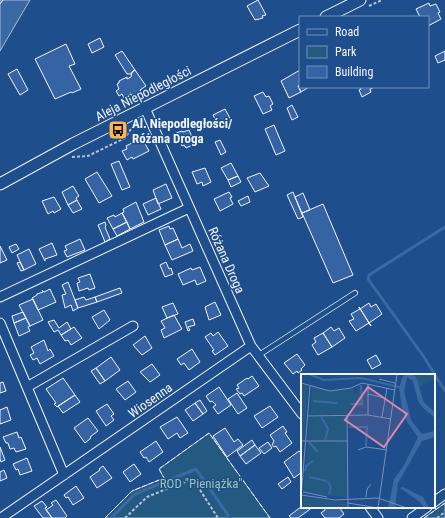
<svg xmlns="http://www.w3.org/2000/svg" width="445" height="518" viewBox="0 0 445 518" font-family="'Roboto Condensed',sans-serif">
	<rect width="100%" height="100%" fill="#1f4e8c"/>
	<path fill="#245a82" stroke="#a8bbd7" d="M209,433L270,518H105L132,491L164,478L159,469Z
		M445,503V518H424Z"/>
	<path fill="#3b69a3" stroke="#a8bbd7" d="M0,0H30L0,51Z"/>
	<g fill="none" stroke-linecap="round" stroke-linejoin="round">
		<path stroke="#3b69a3" stroke-width="3" d="M445,227L369,275L368,279L424,357L445,391
			M111,518L135,494L196,469L230,518"/>
		<path stroke="#f2f6ff" stroke-width="1" stroke-dasharray="5 4" stroke-linecap="butt" d="M0,4L3,0"/>
	</g>
	<path fill="#3563a3" stroke="#f2f6ff" d="M258,0L266,15L262,16L263,18L255,20L247,6Z
		M429,3L430,6L436,4L440,12L438,13L441,19L428,26V17H420L416,9Z
		M100,38L104,47L92,53L88,44Z
		M66,44L75,64L69,66L81,89L72,93L71,92L55,99L35,59Z
		M122,51L135,70L132,72L131,74H127L115,55Z
		M445,51V60L438,63L435,56Z
		M17,69L28,90L20,95L8,74Z
		M135,70L146,86L140,90L141,92L132,96L131,94L124,98L122,94L119,96L116,91L119,89L117,84L119,83V81L127,77V79L131,77L132,72Z
		M300,70V85L298,86L301,92L289,98L281,81Z
		M300,85V87H309L301,92L298,86Z
		M360,87H373V88L370,89L371,92L362,97L359,90L361,89Z
		M263,92L266,97L269,96L273,104L270,106L272,110L263,114L254,96Z
		M292,105L298,117L292,120L287,108Z
		M225,109L232,122L220,128L218,124L215,125L214,122L216,121L213,115Z
		M274,125L285,151L276,155L265,129Z
		M189,130L195,144L186,148L184,145L182,146L176,133L182,131L183,132Z
		M142,138L149,151L133,159L132,157L127,160L122,151L127,149L126,146Z
		M220,140L226,152L221,155L215,142Z
		M119,161L130,187L122,190L111,164Z
		M231,163L238,176L228,180L221,168Z
		M205,168L211,182L203,186L202,182L197,184L192,172Z
		M97,172L112,196L99,203L85,179Z
		M260,173L269,186L255,192L247,178Z
		M238,176L241,182L231,187L228,180Z
		M166,184L172,198L158,204L153,190Z
		M73,186L79,196L76,198L77,200L68,205L62,192Z
		M229,192L232,197L230,198L233,204L220,211L214,199Z
		M293,192L303,217L298,219L287,195Z
		M303,193L310,210L302,213L295,197Z
		M248,196L250,202L241,206L238,201Z
		M54,197L61,209L54,213L53,211L48,214L42,201Z
		M156,198L161,209L148,215L143,204Z
		M77,200L82,209L73,213L68,205Z
		M136,202L144,222L130,229L122,213L124,212L123,209Z
		M323,204L353,275L333,283L302,213Z
		M122,213L127,222L113,229L107,218L114,215L115,217Z
		M105,222L106,226L105,227L110,239L105,242L98,225Z
		M127,222L130,229L117,236L113,229Z
		M169,226L170,229L173,228L178,239L165,245L159,230Z
		M80,239L85,250L67,257L64,251L67,250L65,246Z
		M178,239L182,248L190,244L193,251L172,260L165,245Z
		M52,243L57,255L45,259V261L39,249Z
		M16,244L19,249L12,253L9,247Z
		M0,246L7,260L0,263Z
		M29,249L36,264L24,270L17,255Z
		M20,262L24,270L21,271L17,263Z
		M166,262L169,269L171,268L173,274L165,277L160,265Z
		M200,267L206,281L197,285L195,280L183,285L178,274L191,268L192,270Z
		M90,274L95,288L89,290L88,288L79,291L77,283L80,282L78,278Z
		M68,282L78,308L73,311L71,305L65,308L62,295L66,294L62,285Z
		M120,288L122,293L97,302L95,297Z
		M50,289L56,302L38,310L32,298L37,295V294L43,292L42,290L44,292Z
		M84,297L86,300L95,297L97,302L78,308L75,300Z
		M33,299L43,320L30,326L19,305Z
		M215,302L221,315L209,320L205,307Z
		M173,303L178,314L167,318L162,307Z
		M369,303L371,307L376,304L382,314L369,323L371,326L359,307L360,309Z
		M359,307L371,326L369,323L356,331L349,321L354,319L351,314L360,309Z
		M104,310L110,320L99,329L92,317Z
		M23,312L26,318L14,323L12,316Z
		M174,315L182,329L164,338L161,330L165,328L161,321Z
		M26,318L30,326L28,327L30,331L19,336L14,323Z
		M193,319L195,325L188,327L190,330L188,331L185,322Z
		M54,320L59,328L67,322L71,329L61,335L58,330L54,332L48,322Z
		M74,327L82,338L71,345L68,340L65,341L61,335Z
		M331,327L334,331L339,328L345,338L332,347L323,333Z
		M218,332L228,346L215,355L212,351L214,350L205,337L211,333L213,336Z
		M323,333L332,347L318,355L312,345L316,342L314,338Z
		M145,336L152,348L142,355L133,345Z
		M44,340L48,351L50,349L54,356L40,364L37,358L33,360L30,355L34,353L31,347Z
		M192,349L200,362L189,370L184,363L181,365L177,359Z
		M297,354L305,365L301,369L302,370L298,373L297,371L293,374L284,363Z
		M376,355L381,364L372,369L367,360Z
		M111,357L120,370L105,381L96,368Z
		M152,364L160,375L150,382L140,372Z
		M96,368L105,381L100,384L91,371Z
		M252,376L259,386L244,396L242,393L240,394L236,389L239,388L237,385L247,378L248,379Z
		M63,378L75,395L57,407L54,404L56,403L46,389Z
		M128,381L136,392L125,400L116,389Z
		M3,382L6,391L0,393V383Z
		M219,387L231,405L218,414L213,407L216,405L212,401L210,402L206,396Z
		M237,393L247,408L238,414L228,399Z
		M75,395L80,402L63,413L58,406Z
		M200,400L207,411L203,414L195,403Z
		M195,403L203,414L193,421L185,410Z
		M107,404L114,414L111,416L114,420L106,426L96,411Z
		M270,406L278,417L262,428L254,416Z
		M7,407L11,420L0,424V410Z
		M177,417L188,433L180,438L177,433L168,439L160,427Z
		M88,418L98,431L90,437L91,438L85,443L74,428Z
		M283,426L287,432L285,433L292,443L280,452L276,446L274,447L272,445L274,441L270,435Z
		M225,428L234,442L238,439L243,445L227,457L213,436Z
		M17,432L19,438L21,437L26,449L16,452L14,448L10,449L8,443H6L3,437Z
		M252,440L255,445L240,456L237,451Z
		M156,441L163,452L149,462L146,457L144,458L140,452Z
		M268,442L272,448L264,454L259,448Z
		M255,445L261,453L246,464L240,456Z
		M0,447L5,460L1,462L0,459Z
		M299,451L302,454V472L294,478L284,462Z
		M27,458L32,471L20,475L18,469L16,470L13,464Z
		M134,464L141,474L130,482L123,472Z
		M103,466L112,478L97,488L90,477L100,470L99,469Z
		M4,470L7,478L0,481V472Z
		M288,477L291,482L282,489L278,484Z
		M76,486L84,498L73,505L68,497L66,498L64,495Z
		M56,500L67,516L65,518H52L46,510L53,505L51,503Z
		M42,501L47,507L45,508L52,518H43L34,506Z
		M302,506V507H313L298,518H291L289,516Z
		M325,507H339L344,514L339,518H325L321,513L325,510Z"/>
	<g fill="none" stroke-linecap="round" stroke-linejoin="round">
		<defs>
			<path id="service" d="M259,355L355,293"/>
			<path id="minor" d="M145,108L251,346L302,414
				M0,297L189,208
				M0,323L64,475
				M27,387L133,326
				M434,502L445,494
				M370,507L378,518
				M1,518L251,346
				M412,518L427,507"/>
			<path id="tertiary" d="M326,17L360,0
				M0,184L73,144L300,30"/>
		</defs>
		<use href="#service" stroke="#f2f6ff" stroke-width="6"/>
		<use href="#minor" stroke="#f2f6ff" stroke-width="11"/>
		<use href="#tertiary" stroke="#f2f6ff" stroke-width="13"/>
		<path stroke="#b3c4dc" stroke-width="2" stroke-dasharray="3 2" stroke-linecap="butt" d="M369,6L382,0
			M72,157L88,156L125,138L133,126L142,122
			M125,518L147,497L181,483L191,481L200,490L218,518
			M437,518L445,512"/>
		<use href="#service" stroke="#1f4e8c" stroke-width="4.5"/>
		<use href="#minor" stroke="#1f4e8c" stroke-width="9"/>
		<use href="#tertiary" stroke="#1f4e8c" stroke-width="11"/>
		<path stroke="#f2f6ff" stroke-width="1" stroke-dasharray="5 2" stroke-linecap="butt" d="M105,518L132,491L164,478L159,469L209,433L270,518
			M424,518L445,503"/>
	</g>
	<defs>
		<symbol id="bus-square" viewBox="-11 -11 22 22"><rect x="-9" y="-9" width="18" height="18" rx="4" fill="#ffb74d" stroke="#1f4e8c"/><path d="M-5-6H5V4H4V6H2V4H-2V6H-4V4H-5ZM-3.5-4V0h7V-4ZM-3.5 1.2v1.5H-2V1.2ZM2 1.2v1.5H3.5V1.2Z" fill="#111"/></symbol>
	</defs>
	<g fill-rule="evenodd">
		<use href="#bus-square" x="107" y="119" width="22" height="22"/>
	</g>
	<g text-anchor="middle" stroke-width="3" stroke-linejoin="round" paint-order="stroke">
		<g font-size="13" fill="#f2f6ff" stroke="#1f4e8c">
			<text transform="translate(143 93) rotate(-27)" y="5">Aleja Niepodległości</text>
			<text transform="translate(227 260) rotate(66)" y="5">Różana Droga</text>
			<text transform="translate(150 400) rotate(-35)" y="5">Wiosenna</text>
		</g>
		<g font-size="13" font-weight="bold" fill="#f2f6ff" stroke="#1f4e8c" text-anchor="start">
			<text x="132" y="128">Al. Niepodległości/<tspan x="132" dy="15">Różana Droga</tspan></text>
		</g>
		<g font-size="13" fill="#97c8a6" stroke="#1f4e8c">
			<text x="201" y="488">ROD "Pieniążka"</text>
		</g>
	</g>
	<g transform="translate(301 374)">
		<rect width="134" height="134" fill="#1f4e8c"/>
		<path d="M112,0H134V5L119,12ZM0,9L7,12L3,67H0ZM60,11L63,33H49L47,40L9,41L11,13L31,17L52,14L54,19L57,17L55,13ZM45,42V66L7,67L8,43ZM7,68H45L46,124L2,119ZM2,123L46,129V134H1Z" fill="#245a82"/>
		<path d="M105,0H112L116,5L123,29L134,38V44L122,34L117,27L112,7L106,3L103,17L110,46L121,60L134,57V63L121,67L97,109L94,134H87L93,105L104,90L117,63L106,48L101,34L98,14L101,4ZM102,113L122,123L128,134H123L119,128L99,114Z" fill="#3b69a3"/>
		<path fill="none" stroke="#3b69a3" stroke-width="2" d="M8,0L23,6L60,4L98,13M12,27L36,29M49,30H61L60,11M20,43L27,55L24,66M48,53H66L65,72M8,68L17,78M4,97L5,92L12,87M8,103L26,107M27,107L30,114L28,120M90,134L96,107L119,63L107,44L103,31L101,11L106,2L111,1L114,5L119,26L134,41"/>
		<path fill="none" stroke="#7391ba" stroke-width="1" d="M78,5L94,9M0,9L29,17L50,14L61,9L94,16M67,20L84,24M46,41L47,134M67,41V10M7,42L67,41L90,45M81,43L86,14M0,67H46M57,76L65,73L86,76M2,118L26,123M0,121L34,126L77,124L106,134M65,123L66,115L70,110M0,124L9,12M47,129L77,134M77,134L96,0"/>
		<path fill="#da87ad" fill-opacity="0.15" stroke="#da87ad" stroke-width="2" d="M67,13L106,40L83,73L44,46Z"/>
		<rect width="134" height="134" fill="none" stroke="#f2f6ff" stroke-width="2"/>
	</g>
	<rect x="299" y="16" width="130" height="72" fill="#1f4e8c" stroke="#7391ba"/>
	<rect x="307" y="29" width="20" height="6" fill="#1f4e8c" stroke="#7391ba"/>
	<text x="335" y="36" font-size="12" fill="#f2f6ff">Road</text>
	<rect x="307" y="46" width="20" height="12" fill="#245a82" stroke="#7391ba"/>
	<text x="335" y="56" font-size="12" fill="#f2f6ff">Park</text>
	<rect x="307" y="66" width="20" height="12" fill="#3563a3" stroke="#7391ba"/>
	<text x="335" y="76" font-size="12" fill="#f2f6ff">Building</text>
</svg>
